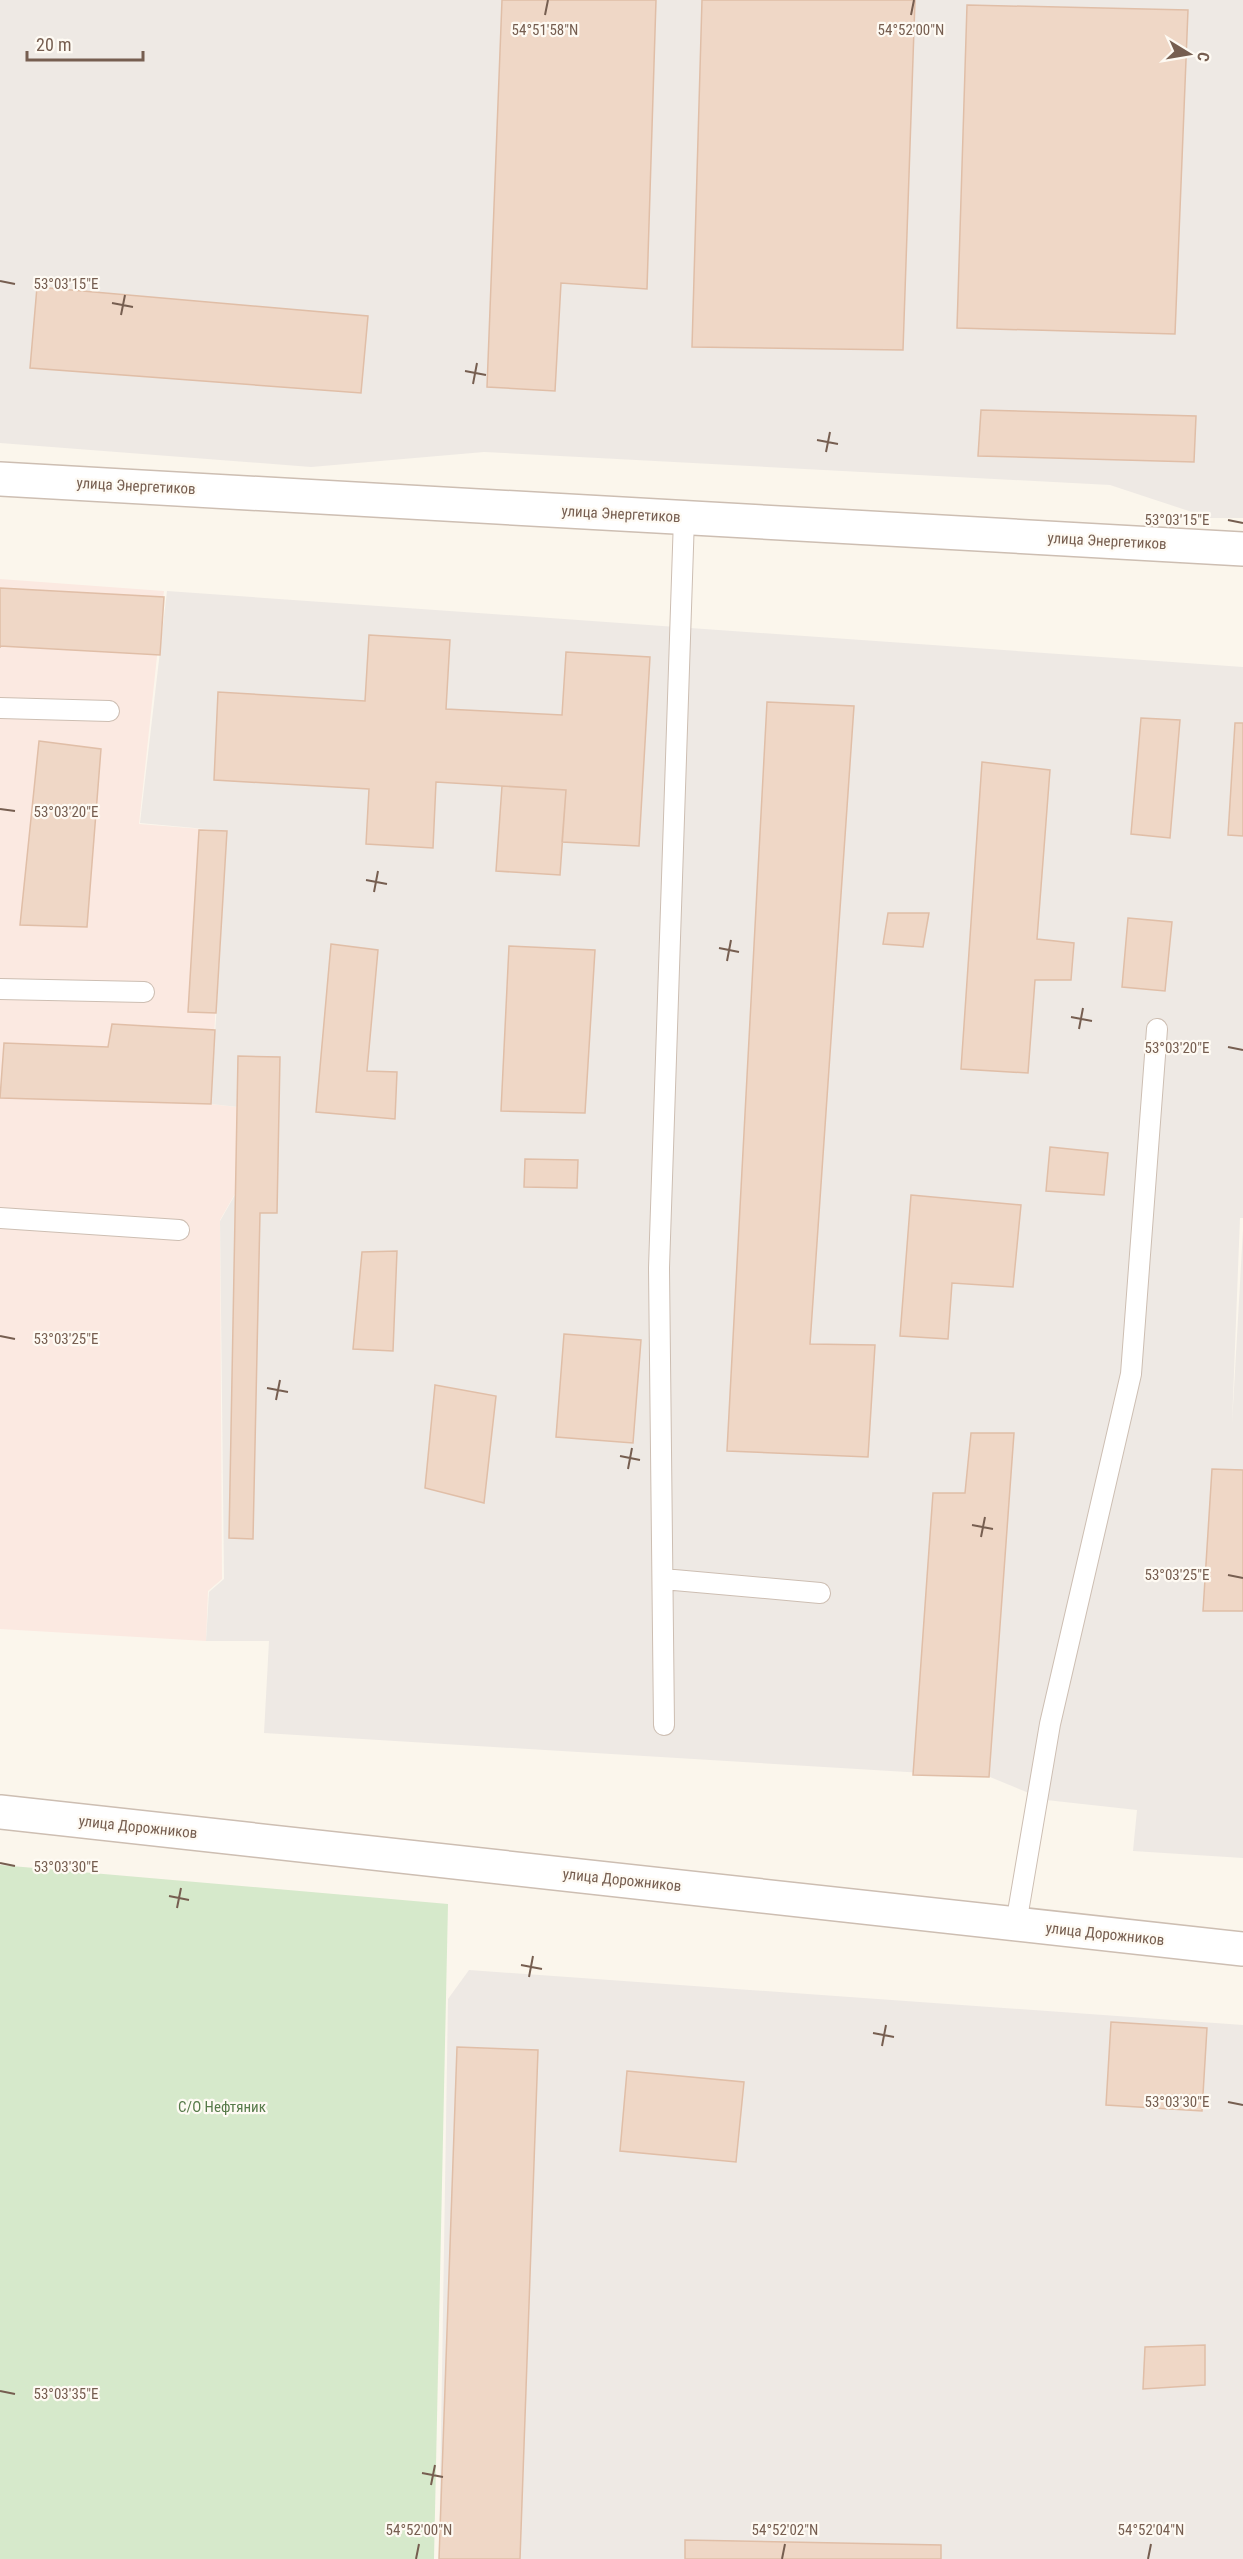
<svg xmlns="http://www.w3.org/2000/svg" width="1243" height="2559" viewBox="0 0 1243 2559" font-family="'Roboto Condensed',sans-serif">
	<rect width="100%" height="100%" fill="#fbf6ec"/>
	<path fill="#fbe9e1" d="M0,579L164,591L139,824L226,831L210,1104L237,1107L236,1192L220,1220L222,1579L208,1591L206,1641L0,1629Z"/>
	<path fill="#eee9e4" d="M0,0H1243V518H1210L1110,485L484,452L311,467L0,443Z
		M167,591L1243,667V1218H1240L1232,1424L1243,1230V1858L1133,1851L1137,1810L1046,1800L990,1777L264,1733L269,1641H206L209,1592L224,1579L220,1221L236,1193L238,1107L211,1104L227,831L140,823Z
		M469,1970L1243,2025V2559H439L448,1999Z"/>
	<path fill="#d6e9cb" d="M0,1865L448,1904L434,2559H0Z"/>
	<path fill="#efd7c6" stroke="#e0bea7" stroke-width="1.5" d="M502,0H656L647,289L561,283L555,391L487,387Z
		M702,0H915L903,350L692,347Z
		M967,5L1188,10L1175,334L957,328Z
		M37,287L368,316L361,393L30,368Z
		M981,410L1196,416L1194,462L978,456Z
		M0,588L164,597L160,655L0,646V648Z
		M369,635L450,640L446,709L562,715L566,652L650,657L639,846L562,842L566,790L436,782L433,848L366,844L369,789L214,780L218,692L365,701Z
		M767,702L854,706L810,1344L875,1345L868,1457L727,1451Z
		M1141,718L1180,720L1170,838L1131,834Z
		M1235,723H1243V836L1228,835Z
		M39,741L101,749L87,927L20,925Z
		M982,762L1050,770L1037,939L1074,943L1071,980H1035L1028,1073L961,1069Z
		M502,786L566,790L560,875L496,871Z
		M199,830L227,831L216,1013L188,1012Z
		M888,913H929L923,947L883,944Z
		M1128,918L1172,922L1165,991L1122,987Z
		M331,944L378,950L367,1071L397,1072L395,1119L316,1112Z
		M509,946L595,950L585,1113L501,1111Z
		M112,1024L215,1030L211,1104L0,1098L4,1043L108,1047Z
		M238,1056L280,1057L277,1213H260L253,1539L229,1538Z
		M1050,1147L1108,1153L1104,1195L1046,1191Z
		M525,1159L578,1160L577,1188L524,1187Z
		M911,1195L1021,1205L1013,1287L952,1283L948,1339L900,1336Z
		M397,1251L393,1351L353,1349L362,1252Z
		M564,1334L641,1340L633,1443L556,1437Z
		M435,1385L496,1396L484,1503L425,1488Z
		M971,1433H1014L989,1777L913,1775L933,1493H965Z
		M1212,1469L1243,1470V1611H1203Z
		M1111,2022L1207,2028L1202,2111L1106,2105Z
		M457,2047L538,2050L520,2559H439Z
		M627,2071L744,2082L736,2162L620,2151Z
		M1205,2345V2385L1143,2389L1145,2347Z
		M685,2540L941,2545V2559H685Z"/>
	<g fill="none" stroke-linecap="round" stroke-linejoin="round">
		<defs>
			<path id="service" d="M0,708L109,711
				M0,989L144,992
				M0,1218L179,1230
				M663,1579L820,1593
				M664,1725L659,1268L684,518
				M1016,1924L1050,1724L1131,1374L1157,1029"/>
			<path id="minor" d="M0,479L1243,549
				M0,1812L1243,1949"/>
		</defs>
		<use href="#service" stroke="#cdbeb2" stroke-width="22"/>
		<use href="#minor" stroke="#cdbeb2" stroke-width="36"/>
		<use href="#service" stroke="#fff" stroke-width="20"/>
		<use href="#minor" stroke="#fff" stroke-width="33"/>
	</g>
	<path fill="none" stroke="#765e50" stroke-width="2" d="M545,15L548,0M911,15L914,0M0,281L15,284M112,303L133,307M121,315L125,295M465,371L486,375M473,384L477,363M817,440L838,444M826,452L830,432M1228,520L1243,523M0,809L15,811M366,880L387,884M374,892L378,871M719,948L739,952M727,961L731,940M1071,1017L1092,1021M1079,1029L1083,1008M1228,1047L1243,1050M0,1336L15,1339M267,1388L288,1392M276,1400L280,1380M620,1456L640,1460M628,1469L632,1448M972,1525L993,1529M981,1537L985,1517M1228,1575L1243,1578M0,1863L15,1866M169,1896L189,1900M177,1908L181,1888M521,1965L542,1969M529,1977L533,1956M873,2033L894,2037M882,2046L886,2025M1228,2102L1243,2105M0,2391L15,2394M422,2473L443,2477M431,2485L435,2465M416,2559L419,2544M782,2559L785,2544M1148,2559L1151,2544"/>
	<g text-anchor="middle" stroke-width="4.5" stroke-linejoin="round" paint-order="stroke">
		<g font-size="15" fill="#765e50" stroke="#fefaf3">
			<text transform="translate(136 486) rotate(3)" y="5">улица Энергетиков</text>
			<text transform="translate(621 514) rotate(3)" y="5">улица Энергетиков</text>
			<text transform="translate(1107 541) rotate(3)" y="5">улица Энергетиков</text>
			<text transform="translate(138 1827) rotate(6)" y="5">улица Дорожников</text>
			<text transform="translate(622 1880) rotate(6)" y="5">улица Дорожников</text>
			<text transform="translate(1105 1934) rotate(6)" y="5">улица Дорожников</text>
		</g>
		<g font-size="15" fill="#567a49" stroke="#fefaf3">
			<text x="222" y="2112">С/О Нефтяник</text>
		</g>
	</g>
	<g font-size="15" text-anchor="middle" fill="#765e50" stroke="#fefaf3" stroke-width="4.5" stroke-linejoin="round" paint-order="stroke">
		<text x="545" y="35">54°51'58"N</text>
		<text x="911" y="35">54°52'00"N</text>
		<text x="66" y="289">53°03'15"E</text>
		<text x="1177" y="525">53°03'15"E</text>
		<text x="66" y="817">53°03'20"E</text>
		<text x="1177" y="1053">53°03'20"E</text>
		<text x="66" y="1344">53°03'25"E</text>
		<text x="1177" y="1580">53°03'25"E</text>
		<text x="66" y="1872">53°03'30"E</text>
		<text x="1177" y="2107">53°03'30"E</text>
		<text x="66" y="2399">53°03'35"E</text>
		<text x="419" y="2535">54°52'00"N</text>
		<text x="785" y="2535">54°52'02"N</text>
		<text x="1151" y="2535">54°52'04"N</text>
	</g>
	<g transform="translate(1189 54) rotate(101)" stroke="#fefaf3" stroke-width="4.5" paint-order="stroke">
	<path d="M0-4.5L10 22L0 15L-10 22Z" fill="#765e50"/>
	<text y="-9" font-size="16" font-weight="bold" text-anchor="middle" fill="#765e50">С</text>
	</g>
	<path d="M27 51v9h116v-9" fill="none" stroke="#765e50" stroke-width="3"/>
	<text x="36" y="51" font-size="18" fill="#765e50" stroke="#fefaf3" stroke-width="4.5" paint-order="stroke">20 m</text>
</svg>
